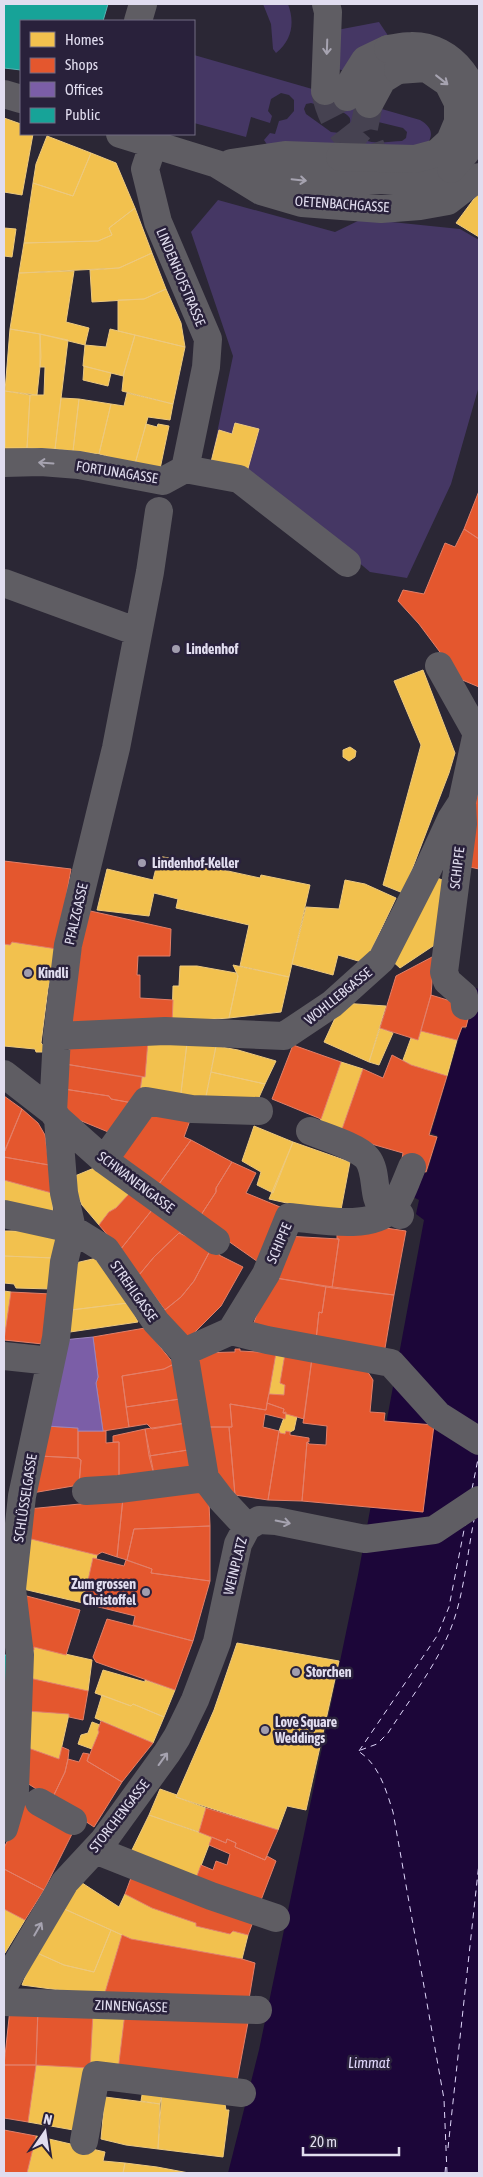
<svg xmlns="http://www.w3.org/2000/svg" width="483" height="2177" viewBox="0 0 483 2177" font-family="'Asap Condensed',sans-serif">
	<rect width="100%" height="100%" fill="#2b2735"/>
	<path fill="#453764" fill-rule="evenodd" d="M263,4H288C295,23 292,40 276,53L273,49L271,24Z
		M379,22L389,37L346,71L337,69V30Z
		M194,55L420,120C431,126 435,135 426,145L268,146L264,140L270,133L275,134L279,121L287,119L294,111V100L289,95L281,93L271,99L268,111L272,116L270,123L251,117L246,137L194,123ZM311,103C319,105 345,110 349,117C352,120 349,125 348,128L340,133L331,132L306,114L304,109L306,104ZM363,120H370L403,128L407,132L406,138L402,141C388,141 362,148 358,131L359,124Z
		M218,200L335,232L362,219L460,229L479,240V386L451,484L407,578L370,572L278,494L211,462L233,356L191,232Z"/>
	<path fill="#1c0639" d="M475,988L479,989V2173H228L259,2050L358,1575L424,1220L416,1214L419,1200L411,1196L418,1171L427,1173L438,1136L431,1133L462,1028L466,1029L469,1018L466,1017Z"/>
	<path fill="#f2c14e" stroke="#edc97e" d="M4,118L21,124V134H33L22,195L4,192Z
		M47,136L91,153L73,196L33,183L36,164Z
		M91,153L116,163L135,208L109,228L112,235L98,241L24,243L33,183L73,196Z
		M479,192V237L456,223Z
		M135,208L152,253L119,268L19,273L24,243L98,241L112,235L109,228Z
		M4,228L16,229L12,257L4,256Z
		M152,253L166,289L144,299L92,302L90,270L119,268Z
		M74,271L66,322L89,328L85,345L40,334L10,329L19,273Z
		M166,289L181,323L185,347L118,331V300L144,299Z
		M10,329L40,334L41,357L37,395L5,391Z
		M110,329L135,335L123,376L83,366L85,345L106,347Z
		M40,334L68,340L55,449L27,448L30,395H44L45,367H40Z
		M135,335L185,347L173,404L122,391L124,372Z
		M84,366L111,373L108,386L83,380Z
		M5,391L30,395L27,448H5Z
		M127,393L173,404L170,420L148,417L135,464L99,454L111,404L124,406Z
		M61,398L79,399L73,451L55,449Z
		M79,399L111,404L99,454L73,451Z
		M235,423L259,429L247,472L211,462L219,430L232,434Z
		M146,424L157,427L158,424L169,426L160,469L135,464Z
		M423,670L455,753L449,773L403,893L383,885L421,745L394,681Z
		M350,747L356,751L355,757L349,761L343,757V750Z
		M159,856L260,878L261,875L310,885L289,977L240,966L249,925L176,908L178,899L154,893L149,916L97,910L107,869L153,880Z
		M437,878L448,882L439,942L400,968L390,959Z
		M345,880L365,884L396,898L365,963L338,955L333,975L292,964L306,907L339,909Z
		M12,942L57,949L48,989L41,1043L44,1046L43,1052H36L35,1049L4,1046V959L5,944L10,945Z
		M233,965L289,977L281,1012L229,1018L238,976Z
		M180,966H197L236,973L238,976L229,1018L172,1022L173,986H179Z
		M342,1003L386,1006L369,1062L324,1042Z
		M380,1028L393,1033L379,1065L369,1062Z
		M421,1031L457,1040L447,1076L411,1065L403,1060L411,1038L418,1040Z
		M148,1040L187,1043L180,1101L140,1095L142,1077H145Z
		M187,1043L216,1046L205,1101H180Z
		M216,1046L238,1050L276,1061L265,1084L211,1072Z
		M341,1062L363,1069L340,1135L318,1127Z
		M211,1072L265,1084L256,1104L205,1101Z
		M254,1126L293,1142L273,1193L257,1185L261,1172L242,1161Z
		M293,1142L350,1162L340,1215L269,1199Z
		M99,1166L129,1194L116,1208L109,1212L99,1225L82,1205L70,1178Z
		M4,1180L52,1193L53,1218L4,1206Z
		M4,1231H52L57,1234L54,1258L4,1256Z
		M4,1256L54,1258L51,1289L16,1288L14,1284L4,1283Z
		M97,1258L128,1303L71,1310V1264Z
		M4,1291L11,1292L4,1340Z
		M128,1303L138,1322L70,1332L71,1310Z
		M276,1353L285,1354L280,1383L285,1385L284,1395L269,1394Z
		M286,1412L297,1416L294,1430L290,1432L286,1431L285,1434L280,1433L279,1431Z
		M31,1539L97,1555L96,1559L93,1558L83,1603L23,1589Z
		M237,1643L339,1661L306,1810L287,1806L278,1830L176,1797L214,1710Z
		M34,1647L92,1660L88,1691L29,1678Z
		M103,1670L145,1682V1680L175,1690L164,1717L133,1704L131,1706L95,1693Z
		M102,1695L131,1706L133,1704L164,1717L153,1743L95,1718Z
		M27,1711L69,1714L59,1759L28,1748Z
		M92,1722L100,1725L98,1730L99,1732L92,1749L78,1744L81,1735L88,1733Z
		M160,1789L177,1795L176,1797L206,1808L199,1832L149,1815Z
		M149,1815L212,1837L194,1884L128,1858Z
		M76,1879L119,1907L125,1894L152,1908L196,1923V1926L230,1934L233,1931L248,1935L242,1959L131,1939L60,1907Z
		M60,1907L111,1930L94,1972L64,1965L35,1952Z
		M4,1909L25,1920L5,1953L4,1952Z
		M111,1930L122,1935L104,1996L22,1985L35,1952L64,1965L94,1972Z
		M93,2012L125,2013L118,2071L90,2068Z
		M36,2065L85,2067L79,2131L28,2122Z
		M143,2089L162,2091L160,2104L141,2101Z
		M162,2091L224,2098L226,2110H229L223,2157L158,2149Z
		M105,2097L160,2104L158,2149L126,2145L101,2139Z
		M36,2136L105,2152L103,2161L125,2163L123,2173H27Z
		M125,2163L157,2167L189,2173H123Z"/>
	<path fill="#e4572e" stroke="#e37f68" d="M479,491V539L464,529Z
		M464,529L479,539V687L460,679L419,624L398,601L403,590L424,594L445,543L455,547Z
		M479,784V869L465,866Z
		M4,861L71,869L57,949L12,942L10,945L4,944Z
		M86,910L171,929L170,956H138L137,975H140V998L173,1000L172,1025L70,1028Z
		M434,956L431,995L418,1040L380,1028L396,976Z
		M431,995L467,1006L464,1018L468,1019L466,1027H462L457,1040L421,1031Z
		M148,1040L145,1077L65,1064L71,1043Z
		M293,1045L341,1062L321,1119L272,1099Z
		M392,1055L411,1065L447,1076L429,1135L437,1137L426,1172L401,1164L403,1153L340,1135L363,1069L383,1078Z
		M65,1064L142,1077L138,1104L111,1099L109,1096L64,1089Z
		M64,1089L109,1096L111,1099L138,1104L118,1136L62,1113Z
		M4,1096L22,1109L5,1151H4Z
		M149,1104L193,1112L184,1137L191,1140L156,1188L110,1159Z
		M22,1109L38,1123L45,1135L49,1165L4,1157V1152Z
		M191,1140L232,1162L216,1188V1192L199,1218L156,1188Z
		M4,1157L49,1165L52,1193L4,1180Z
		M232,1162L256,1173L246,1193L285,1209L261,1264L221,1236L199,1218L216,1192V1188Z
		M129,1194L152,1210L120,1250L99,1225L109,1212L116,1208Z
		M152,1210L182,1233H179L154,1257L139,1275L120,1250Z
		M379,1227L406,1231L394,1295L332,1288L339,1239H337V1228Z
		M179,1233L212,1247L194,1281L181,1297L165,1310L139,1275L154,1257Z
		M286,1236L339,1239L332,1288L270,1277Z
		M212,1247L220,1252L219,1255L243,1267L221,1306L185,1342L162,1312L181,1297L194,1281Z
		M270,1277L326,1286L322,1313L319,1312L316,1340L252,1328Z
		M326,1286L394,1295L384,1354L316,1340L319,1312L322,1313Z
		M11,1292L51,1294L43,1344L4,1340Z
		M145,1328L174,1364L164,1369L122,1376L129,1427L103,1431L96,1383L98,1377L93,1337Z
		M235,1349H240V1351L276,1353L266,1410L230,1404L232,1427H205L198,1353L235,1352Z
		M285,1354L312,1358L304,1419L283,1413L284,1409L267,1403L269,1394L284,1395L285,1385L280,1383Z
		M312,1358L362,1363L373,1380L370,1412L385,1413L384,1421L434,1425L423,1512L302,1501L307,1442L309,1444L326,1445L327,1426L303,1423Z
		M174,1364L180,1399L126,1407L122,1376L164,1369Z
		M180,1399L186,1423L152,1429L147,1424L129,1427L126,1407Z
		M267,1403L284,1409L283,1413L286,1412L285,1419L265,1414L263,1427L279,1431L268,1500L235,1495L229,1427H232L230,1404L266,1410Z
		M186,1423L188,1450L149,1456L145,1429Z
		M46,1426L78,1428V1458L39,1456Z
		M205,1427H229L235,1495L208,1462Z
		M145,1429L155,1479L119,1484V1442H113V1436Z
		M78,1431H106V1443L119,1442V1484L79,1485L81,1460L78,1458Z
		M279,1431L280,1433L285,1434L286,1431L290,1432V1435L309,1438V1442H307L302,1501L268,1500Z
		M188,1450L193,1474L155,1479L149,1456Z
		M39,1456L78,1458L81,1460L79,1485L32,1493Z
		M199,1484L209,1503L210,1526L134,1529L127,1560L117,1557L123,1498Z
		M123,1498L117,1557L102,1552L97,1555L31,1539L28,1509L80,1504Z
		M210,1526V1581L151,1573L152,1569L127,1560L134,1529Z
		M93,1558L124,1566L126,1560L152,1569L151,1573L210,1581L193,1641L133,1625L135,1616L83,1603Z
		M23,1595L80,1610L66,1655L34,1647V1650L24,1648Z
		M107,1619L193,1641L175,1690L96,1662L93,1657Z
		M29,1678L88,1691L83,1720L69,1717V1714L27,1711Z
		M101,1721L153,1743L122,1782L87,1761L99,1732L98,1730Z
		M62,1747L69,1750L68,1759L65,1772L52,1799L27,1783L28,1748L59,1759Z
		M83,1753L89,1754L87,1761L122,1782L94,1827L52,1799L65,1772L68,1759L79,1762Z
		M25,1804L74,1830L44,1890L4,1869V1848Z
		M206,1808L278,1830L265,1860L235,1847L236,1843L227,1839L226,1843L199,1832Z
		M212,1837L226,1843L227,1839L236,1843L235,1847L265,1860L267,1856L276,1861L258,1908L194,1884L201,1865L213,1870L216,1861L227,1865L230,1854L209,1845Z
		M135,1867L256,1914L248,1935L233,1931L230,1934L196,1926V1923L152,1908L125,1894Z
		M4,1869L44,1890L25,1920L4,1909Z
		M122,1935L131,1939L242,1959L255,1963L249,1999L104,1996Z
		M10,2009H38L36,2065H4Z
		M38,2009L93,2012L90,2068L36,2065Z
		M125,2013L249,2017L237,2081L118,2071Z
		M4,2065H36L28,2122L4,2118Z
		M4,2130L36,2136L27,2173H4Z"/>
	<path fill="#7b5ea7" stroke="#9a84bd" d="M93,1337L98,1377L96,1383L103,1431H78V1428L46,1426L63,1340Z"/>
	<path fill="#17a398" stroke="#54b4b2" d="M4,4H108L103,21H21V70L4,68Z
		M4,1655H8L11,1702H4Z"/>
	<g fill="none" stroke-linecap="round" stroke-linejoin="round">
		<path stroke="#e0d7fb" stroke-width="1" stroke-dasharray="6 5" stroke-linecap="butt" d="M472,1489L479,1454
			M359,1751L437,1636L449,1607L465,1525
			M448,2148L479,1863
			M445,2173L446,2162
			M447,2173L444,2099L393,1812C386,1790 379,1764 358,1751L377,1744L388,1733C410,1699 436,1666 451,1628C464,1595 467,1555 474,1520"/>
		<path stroke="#464251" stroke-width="28" stroke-dasharray="28 14" stroke-linecap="butt" d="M325,91C331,119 340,131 361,149C369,155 374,163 384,164
			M369,104L364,128L376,161"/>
		<path stroke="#5f5d63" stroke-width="28" d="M138,21L143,4
			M325,91L328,12L326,4
			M4,94L21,99
			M347,97L353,79L365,60L388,49
			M369,104L382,80L398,70
			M120,134L217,164L261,191L302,203L381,209L420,206L448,201L479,177
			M153,145L145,169L158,222L208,339L206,367L185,469
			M231,163L285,155L340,157
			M245,172L265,177L307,181L430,179L451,169
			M4,463L41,462L79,465L163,481L185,469L239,479L347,563
			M4,583L138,632
			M439,666L476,732
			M465,1006L464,996L447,981L444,972L463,824L462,802L479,723
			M57,1036L165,1031L284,1036L332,1004L382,959L427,871L451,819L462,802
			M4,1074L53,1112L58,1119L64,1193L72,1229L64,1262L56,1338L22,1496L12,1589L20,1655L15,1790L4,1828
			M53,1112L57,1036L68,945L116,748L150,572L159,511
			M58,1119L104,1160L216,1241
			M310,1131C325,1137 358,1147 367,1158C378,1171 372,1198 382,1206C386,1210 394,1212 400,1215
			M104,1160L146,1101L192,1109L259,1111
			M4,1214L72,1229L106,1250L156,1322L184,1352L205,1478L221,1499L247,1527
			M231,1331L267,1340L391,1363L438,1415L479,1441
			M184,1352L231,1331L266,1274L289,1217C316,1219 370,1231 391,1209C401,1198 406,1181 412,1167
			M4,1356L51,1361
			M86,1491L119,1489L205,1478
			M39,1802L73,1821
			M95,1850L211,1896L276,1918
			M4,1985L65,1882L104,1840L167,1753L177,1737L195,1700L217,1642L238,1544L247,1527L259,1520L276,1521L365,1539L434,1530L479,1500
			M4,2002L258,2010
			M84,2141L96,2075L242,2093"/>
		<path stroke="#5f5d63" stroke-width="28" d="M388,49C395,48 403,46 411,46C453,45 483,88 478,128C475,144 461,158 451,169
			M340,157L415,159L437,153L450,141L458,122V103L448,83L426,68L398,70"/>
	</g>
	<defs><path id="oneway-shaft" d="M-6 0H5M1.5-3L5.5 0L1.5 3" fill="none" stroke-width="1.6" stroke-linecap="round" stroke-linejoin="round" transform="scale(1.25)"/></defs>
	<g stroke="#a6a3b0">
		<use href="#oneway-shaft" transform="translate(327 47) rotate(92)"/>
		<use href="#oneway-shaft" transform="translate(442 80) rotate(38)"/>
		<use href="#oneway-shaft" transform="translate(299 180) rotate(6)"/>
		<use href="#oneway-shaft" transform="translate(46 463) rotate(-176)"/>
		<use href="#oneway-shaft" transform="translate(283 1522) rotate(11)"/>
		<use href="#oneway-shaft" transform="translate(163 1759) rotate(-54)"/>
		<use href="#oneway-shaft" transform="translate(38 1929) rotate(-60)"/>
	</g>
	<g fill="#a19dae" stroke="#29213b" stroke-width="2">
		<circle cx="176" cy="649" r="5"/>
		<circle cx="142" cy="863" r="5"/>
		<circle cx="28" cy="973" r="5"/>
		<circle cx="146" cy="1592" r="5"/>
		<circle cx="296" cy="1672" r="5"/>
		<circle cx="265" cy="1730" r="5"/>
	</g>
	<g text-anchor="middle" stroke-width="5" stroke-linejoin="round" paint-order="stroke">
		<g font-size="14" fill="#e1ddef" stroke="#29213b">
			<text transform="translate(342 204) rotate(4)" y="5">OETENBACHGASSE</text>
			<text transform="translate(181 277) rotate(67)" y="5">LINDENHOFSTRASSE</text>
			<text transform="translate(117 472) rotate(9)" y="5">FORTUNAGASSE</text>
			<text transform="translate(457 868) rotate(-83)" y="5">SCHIPFE</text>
			<text transform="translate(76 914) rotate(-77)" y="5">PFALZGASSE</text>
			<text transform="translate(338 996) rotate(-39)" y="5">WOHLLEBGASSE</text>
			<text transform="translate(136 1182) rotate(37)" y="5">SCHWANENGASSE</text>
			<text transform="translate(279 1243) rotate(-67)" y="5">SCHIPFE</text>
			<text transform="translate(134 1291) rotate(55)" y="5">STREHLGASSE</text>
			<text transform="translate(25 1498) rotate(-81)" y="5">SCHLÜSSELGASSE</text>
			<text transform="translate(235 1566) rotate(-76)" y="5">WEINPLATZ</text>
			<text transform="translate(119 1816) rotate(-52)" y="5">STORCHENGASSE</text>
			<text transform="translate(131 2006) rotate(2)" y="5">ZINNENGASSE</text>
		</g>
		<g font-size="14" font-weight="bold" fill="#e1ddef" stroke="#29213b" text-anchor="start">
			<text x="186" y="654">Lindenhof</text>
			<text x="152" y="868">Lindenhof-Keller</text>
			<text x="38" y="978">Kindli</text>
			<text x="136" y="1589" text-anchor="end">Zum grossen<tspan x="136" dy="16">Christoffel</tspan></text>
			<text x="306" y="1677">Storchen</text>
			<text x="275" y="1727">Love Square<tspan x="275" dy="16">Weddings</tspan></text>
		</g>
		<g font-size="15" font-style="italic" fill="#e0d7fb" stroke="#29213b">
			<text x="369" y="2068">Limmat</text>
		</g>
	</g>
	<rect width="483" height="2177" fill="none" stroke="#e1ddef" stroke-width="10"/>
	<rect x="20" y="20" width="175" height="115" fill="#29213b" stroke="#736c83"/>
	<rect x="30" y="32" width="25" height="15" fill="#f2c14e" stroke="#736c83"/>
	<text x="65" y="45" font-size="15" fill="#e1ddef">Homes</text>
	<rect x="30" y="58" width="25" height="15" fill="#e4572e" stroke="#736c83"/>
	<text x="65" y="70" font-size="15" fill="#e1ddef">Shops</text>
	<rect x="30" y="82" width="25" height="15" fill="#7b5ea7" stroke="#736c83"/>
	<text x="65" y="95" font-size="15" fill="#e1ddef">Offices</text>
	<rect x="30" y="108" width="25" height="15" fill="#17a398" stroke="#736c83"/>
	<text x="65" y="120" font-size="15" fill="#e1ddef">Public</text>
	<g transform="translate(45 2132) rotate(13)" stroke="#29213b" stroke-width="4" paint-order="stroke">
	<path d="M0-4L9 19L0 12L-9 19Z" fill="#e1ddef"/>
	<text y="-8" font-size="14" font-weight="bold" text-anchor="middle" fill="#e1ddef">N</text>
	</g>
	<path d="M303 2147v8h96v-8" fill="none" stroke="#e1ddef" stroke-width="2.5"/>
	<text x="310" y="2147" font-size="15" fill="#e1ddef" stroke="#29213b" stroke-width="4" paint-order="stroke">20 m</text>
</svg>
